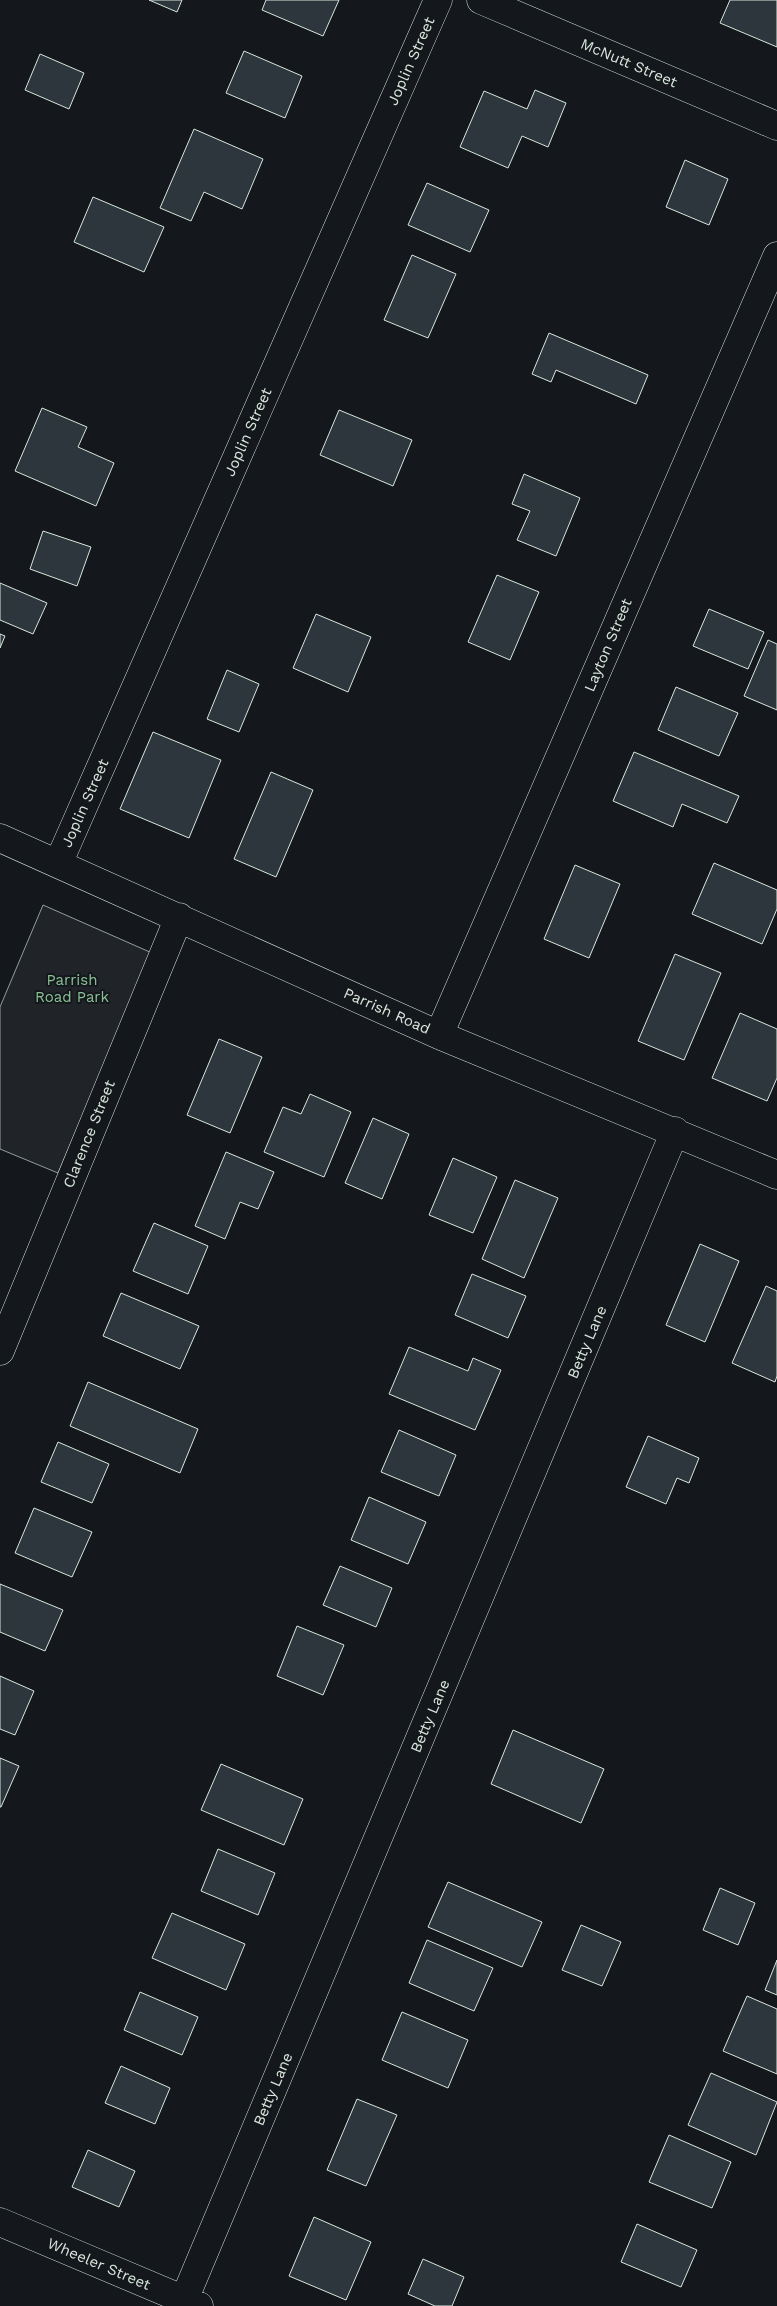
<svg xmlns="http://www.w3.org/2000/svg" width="777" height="2306" viewBox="0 0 777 2306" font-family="'Work Sans',sans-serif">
	<rect width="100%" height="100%" fill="#14181c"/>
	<path fill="#202428" stroke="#939e99" d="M43,905L152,953L58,1173L0,1149V1007Z"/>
	<path fill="#2c363c" stroke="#d8e6dc" d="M149,0H182L177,12Z
		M266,0H339L323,36L262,10Z
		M730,0H777V47L720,23Z
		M244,51L302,76L285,118L226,93Z
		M40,54L84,73L69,109L25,90Z
		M535,90L566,103L548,147L522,136L508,168L460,147L484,91L527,109Z
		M194,129L263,159L242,209L204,192L191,221L160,208Z
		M685,160L728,179L709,225L666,207Z
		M427,183L489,210L470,252L408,225Z
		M93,197L164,227L144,272L74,242Z
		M412,255L456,274L428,338L384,320Z
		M549,333L648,375L636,404L556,370L551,382L532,374Z
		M42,408L87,427L78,447L114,463L96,506L15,471Z
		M339,410L412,440L393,486L320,455Z
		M524,474L580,498L556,556L517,540L530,511L512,504Z
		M43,531L91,547L77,586L30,569Z
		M497,575L539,592L510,660L468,642Z
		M0,583L47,603L33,634L0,620Z
		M709,609L764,632L748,669L693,646Z
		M316,614L371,637L348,692L293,668Z
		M0,634L5,636L0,648Z
		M768,640L777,644V710L744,696Z
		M227,670L259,684L239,732L207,719Z
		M676,687L738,713L719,756L658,730Z
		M153,732L221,760L189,838L120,809Z
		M634,752L739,796L727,823L682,804L673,827L613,801Z
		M271,772L313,790L276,877L234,859Z
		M714,863L777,890V909L762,944L692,914Z
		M575,865L620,884L589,958L544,939Z
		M675,954L721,973L684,1060L638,1041Z
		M740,1013L777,1029V1078L767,1101L712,1078Z
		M219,1039L262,1057L230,1133L187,1115Z
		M310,1094L351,1112L324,1177L264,1152L283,1107L301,1114Z
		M373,1118L409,1134L382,1199L345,1183Z
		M226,1152L274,1172L258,1209L240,1202L225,1239L195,1226Z
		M453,1158L497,1177L473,1233L429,1215Z
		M515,1180L558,1198L524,1278L482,1259Z
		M154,1223L208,1246L188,1294L133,1271Z
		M700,1244L739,1261L705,1342L666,1325Z
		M472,1274L526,1296L508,1338L455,1315Z
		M766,1286L777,1291V1376L775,1382L732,1363Z
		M121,1293L199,1326L180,1369L103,1336Z
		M409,1347L468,1371L473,1358L501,1370L475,1430L389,1394Z
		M88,1382L198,1429L180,1473L70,1426Z
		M399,1430L456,1455L439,1496L381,1472Z
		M648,1436L699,1458L689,1483L677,1478L666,1504L626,1487Z
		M58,1442L109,1464L92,1503L41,1482Z
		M369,1497L426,1522L408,1564L351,1540Z
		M34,1508L92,1532L72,1577L15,1553Z
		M340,1566L392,1588L376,1627L323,1605Z
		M0,1584L63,1610L45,1651L0,1632Z
		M297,1626L344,1645L323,1695L277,1676Z
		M0,1676L34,1691L15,1735L0,1729Z
		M513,1730L604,1769L581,1823L491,1784Z
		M0,1758L19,1766L1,1807H0Z
		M221,1764L303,1799L284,1845L201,1810Z
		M218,1849L275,1873L258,1915L201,1891Z
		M448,1882L542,1922L522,1967L428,1927Z
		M720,1888L755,1903L738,1945L703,1930Z
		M172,1913L245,1944L226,1990L152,1958Z
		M581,1925L621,1942L602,1986L562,1970Z
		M427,1940L493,1968L474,2011L409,1983Z
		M777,1960V1995L765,1990Z
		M140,1992L198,2017L182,2055L124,2030Z
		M747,1996L777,2009V2074L723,2051Z
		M402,2012L468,2040L448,2088L382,2060Z
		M121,2066L170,2088L155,2124L105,2103Z
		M711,2073L777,2102L756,2155L688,2125Z
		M357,2099L397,2115L366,2186L327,2170Z
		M669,2135L731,2162L712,2208L649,2182Z
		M88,2150L135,2171L119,2207L72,2187Z
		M314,2217L371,2242L346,2300L289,2276Z
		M637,2224L697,2250L681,2287L621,2262Z
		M423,2259L464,2277L452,2306H435L408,2294Z"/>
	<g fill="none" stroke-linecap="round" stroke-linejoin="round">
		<defs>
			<path id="minor" d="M481,0L777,126
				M0,838L439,1035L777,1175
				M58,864L438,0
				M439,1035L777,256
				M0,1351L179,917
				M0,2222L199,2306
				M184,2300L675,1131"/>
		</defs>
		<use href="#minor" stroke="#d8e6dc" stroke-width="29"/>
		<use href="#minor" stroke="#14181c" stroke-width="28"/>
	</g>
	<g text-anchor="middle" stroke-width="4" stroke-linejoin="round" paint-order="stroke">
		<g font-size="15" fill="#d8e6dc" stroke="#14181c">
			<text transform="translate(411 61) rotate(-66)" y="5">Joplin Street</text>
			<text transform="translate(629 63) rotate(23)" y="5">McNutt Street</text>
			<text transform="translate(248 432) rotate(-66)" y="5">Joplin Street</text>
			<text transform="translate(608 645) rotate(-67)" y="5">Layton Street</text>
			<text transform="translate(85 803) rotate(-66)" y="5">Joplin Street</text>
			<text transform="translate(387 1011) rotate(24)" y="5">Parrish Road</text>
			<text transform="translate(89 1134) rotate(-68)" y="5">Clarence Street</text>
			<text transform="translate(587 1342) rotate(-67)" y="5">Betty Lane</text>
			<text transform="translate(430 1716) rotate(-67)" y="5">Betty Lane</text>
			<text transform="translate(273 2089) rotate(-67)" y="5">Betty Lane</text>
			<text transform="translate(99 2264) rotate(23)" y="5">Wheeler Street</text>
		</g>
		<g font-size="15" fill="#8ac095" stroke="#14181c">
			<text x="72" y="985">Parrish<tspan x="72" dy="17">Road Park</tspan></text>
		</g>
	</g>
</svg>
